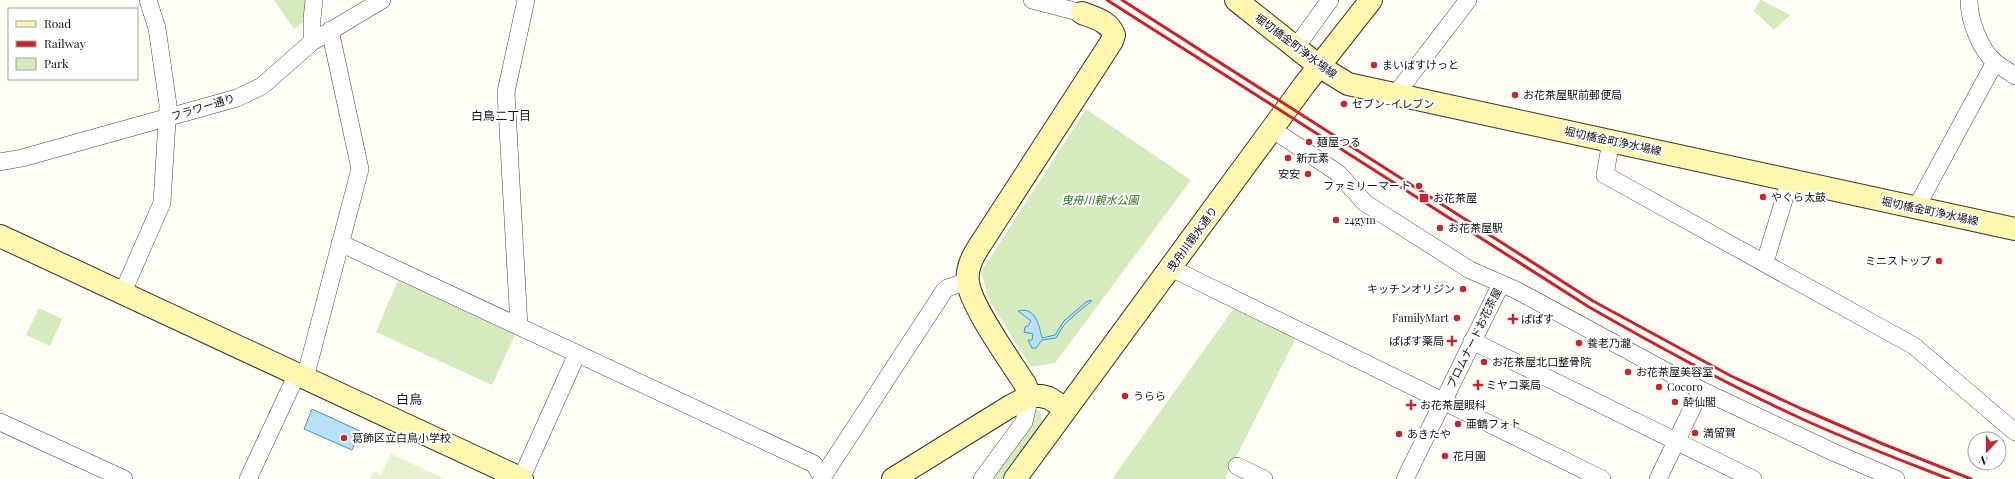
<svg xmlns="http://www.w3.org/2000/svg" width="2015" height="479" viewBox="0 0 2015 479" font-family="'Playfair Display','Noto Sans JP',serif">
	<rect width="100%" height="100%" fill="#fffdf5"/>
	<path fill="#d5ebbd" d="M274,0H306L303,22L294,29Z
		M1760,0H1761L1790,15L1774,30L1754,11Z
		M1086,109L1191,180L1055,363L1031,367L989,300L981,272Z
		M398,280L516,333L492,385L376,332Z
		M39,308L62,319L50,346L26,335Z
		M1234,308L1296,338L1225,479H1112Z
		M1035,409L1040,411L1043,421L1002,479H990Z"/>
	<path fill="#e6f2cf" d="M391,454L445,479H370L373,471L381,475Z"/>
	<path fill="#b9e0f7" stroke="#3f96cf" d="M1091,300V302C1088,303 1070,319 1067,322C1062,326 1060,333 1056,338L1042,340L1036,348H1032L1028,340H1032L1033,334L1024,332L1025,327L1028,326L1031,321L1018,311C1036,306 1039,326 1042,338L1055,335L1064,321L1086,302Z
		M312,409L360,431L352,450L304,429Z"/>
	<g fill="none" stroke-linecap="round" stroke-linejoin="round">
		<defs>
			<path id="street" d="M1032,0L1082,13
				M1969,0C1969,20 1980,50 1996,63C2002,68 2009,71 2015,76
				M312,42V19L314,0
				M1296,47L1330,0
				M1396,94L1468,0
				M1272,129L1338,173L1365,203L1470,270L1516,290L1701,390L1833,452L1896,479
				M1611,141L1605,175L1914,346L2015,432
				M0,162L22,158L237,98L262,86L312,42L382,0
				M1916,208L1995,62
				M340,243L814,464L823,479
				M1765,262L1790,180
				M1171,268L1602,479
				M122,294L162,203L168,105L157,28L148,0
				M519,326L506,92L526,0
				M1472,341L1753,479
				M305,378L360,169L330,30
				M0,422L124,479
				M1237,466L1264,479
				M822,478L944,291L947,288L968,281
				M248,479L297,374
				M521,479L577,354
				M982,479L1024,422L1030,396
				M1405,479L1501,284
				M1658,479L1701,390"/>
			<path id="secondary" d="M1236,0L1319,66L1348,84L2015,229
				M0,236L522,479
				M1030,396L1025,384C1011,362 970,305 968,282C966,268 973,256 980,245L1112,41L1114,35C1109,21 1095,18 1082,13
				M893,479L1009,407L1030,396H1041L1049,398L1066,409
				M1015,479L1305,84L1371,0"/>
		</defs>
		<use href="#street" stroke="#444" stroke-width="18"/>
		<use href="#secondary" stroke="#333" stroke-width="24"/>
		<use href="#street" stroke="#fff" stroke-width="17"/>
		<use href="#secondary" stroke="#fff6b0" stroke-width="22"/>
		<path stroke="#c4262e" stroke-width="3" d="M1107,0L1589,307C1657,346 1726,384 1798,417C1847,440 1898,459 1949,479
			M1122,0L1593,301L1731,376L1802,409L1883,444L1971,479"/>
	</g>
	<g fill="#c4262e" stroke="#fff" stroke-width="1.5">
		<circle cx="1374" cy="65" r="4"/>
		<circle cx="1515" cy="95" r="4"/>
		<circle cx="1344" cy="104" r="4"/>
		<circle cx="1309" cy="142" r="4"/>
		<circle cx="1288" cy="158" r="4"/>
		<circle cx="1308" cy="174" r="4"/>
		<circle cx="1419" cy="186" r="4"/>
		<circle cx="1763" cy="197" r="4"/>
		<rect x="1419" y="193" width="10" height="10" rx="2"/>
		<circle cx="1336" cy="220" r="4"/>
		<circle cx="1440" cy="228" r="4"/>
		<circle cx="1939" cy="261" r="4"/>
		<circle cx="1463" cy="289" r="4"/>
		<circle cx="1457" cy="318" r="4"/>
		<path d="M1511 313h4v4h4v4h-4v4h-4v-4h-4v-4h4z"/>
		<path d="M1450 335h4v4h4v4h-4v4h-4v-4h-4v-4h4z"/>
		<circle cx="1579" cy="343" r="4"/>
		<circle cx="1484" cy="362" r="4"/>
		<circle cx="1628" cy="372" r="4"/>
		<path d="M1476 379h4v4h4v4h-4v4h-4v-4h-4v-4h4z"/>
		<circle cx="1659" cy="387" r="4"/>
		<circle cx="1125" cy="396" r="4"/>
		<circle cx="1675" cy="402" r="4"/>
		<path d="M1409 399h4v4h4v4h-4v4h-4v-4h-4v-4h4z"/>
		<circle cx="1458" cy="424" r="4"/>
		<circle cx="1695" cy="433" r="4"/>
		<circle cx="1399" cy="434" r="4"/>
		<circle cx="344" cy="438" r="4"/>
		<circle cx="1445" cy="456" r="4"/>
	</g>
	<g text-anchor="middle" stroke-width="4" stroke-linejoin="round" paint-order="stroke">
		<g font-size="11" fill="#111" stroke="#fff">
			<text transform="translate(1296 46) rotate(37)" y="4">堀切橋金町浄水場線</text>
			<text transform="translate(203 107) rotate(-17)" y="4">フラワー通り</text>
			<text transform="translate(1613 141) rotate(12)" y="4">堀切橋金町浄水場線</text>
			<text transform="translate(1930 211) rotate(12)" y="4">堀切橋金町浄水場線</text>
			<text transform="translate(1192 239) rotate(-54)" y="4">曳舟川親水通り</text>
			<text transform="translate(1474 338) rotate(-64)" y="4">プロムナードお花茶屋</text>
		</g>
		<g font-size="11" fill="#111" stroke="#fff" text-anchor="start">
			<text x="1382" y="69">まいばすけっと</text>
			<text x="1523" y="99">お花茶屋駅前郵便局</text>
			<text x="1352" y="108">セブン-イレブン</text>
			<text x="1317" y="146">麺屋つる</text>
			<text x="1296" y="162">新元素</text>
			<text x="1300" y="178" text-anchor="end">安安</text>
			<text x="1411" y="190" text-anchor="end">ファミリーマート</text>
			<text x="1771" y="201">やぐら太鼓</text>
			<text x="1433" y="202">お花茶屋</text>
			<text x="1344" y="224">24gym</text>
			<text x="1448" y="232">お花茶屋駅</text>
			<text x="1931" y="265" text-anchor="end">ミニストップ</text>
			<text x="1455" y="293" text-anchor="end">キッチンオリジン</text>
			<text x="1449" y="322" text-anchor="end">FamilyMart</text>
			<text x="1521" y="323">ぱぱす</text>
			<text x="1444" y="345" text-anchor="end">ぱぱす薬局</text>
			<text x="1587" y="347">養老乃瀧</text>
			<text x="1492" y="366">お花茶屋北口整骨院</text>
			<text x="1636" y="376">お花茶屋美容室</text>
			<text x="1486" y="389">ミヤコ薬局</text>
			<text x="1667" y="391">Cocoro</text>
			<text x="1133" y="400">うらら</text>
			<text x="1683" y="406">酔仙閣</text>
			<text x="1420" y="409">お花茶屋眼科</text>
			<text x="1466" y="428">亜鶴フォト</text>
			<text x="1703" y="437">満留賀</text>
			<text x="1407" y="438">あきたや</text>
			<text x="352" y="442">葛飾区立白鳥小学校</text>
			<text x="1453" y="460">花月園</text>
		</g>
		<g font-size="11" font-style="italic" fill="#2f6b1f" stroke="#fff">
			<text x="1100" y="204">曳舟川親水公園</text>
		</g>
		<g font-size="12" fill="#111" stroke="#fff">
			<text x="501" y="120">白鳥二丁目</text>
		</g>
		<g font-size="13" fill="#111" stroke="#fff">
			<text x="409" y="404">白鳥</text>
		</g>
	</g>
	<rect x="8" y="8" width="130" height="72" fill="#ffffff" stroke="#a0a0a0"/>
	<rect x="16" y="21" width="20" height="6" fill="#fff6b0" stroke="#a0a0a0"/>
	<text x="44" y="28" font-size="12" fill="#111111">Road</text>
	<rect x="16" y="41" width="20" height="6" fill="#c4262e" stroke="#a0a0a0"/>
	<text x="44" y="48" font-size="12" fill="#111111">Railway</text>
	<rect x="16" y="58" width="20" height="12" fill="#d5ebbd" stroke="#a0a0a0"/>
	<text x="44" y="68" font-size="12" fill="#111111">Park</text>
	<g transform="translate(1987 451) rotate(201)"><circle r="19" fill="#ffffff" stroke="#a0a0a0"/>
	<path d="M0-3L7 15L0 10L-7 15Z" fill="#c4262e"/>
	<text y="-6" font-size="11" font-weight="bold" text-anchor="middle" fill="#111111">N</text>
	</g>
</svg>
